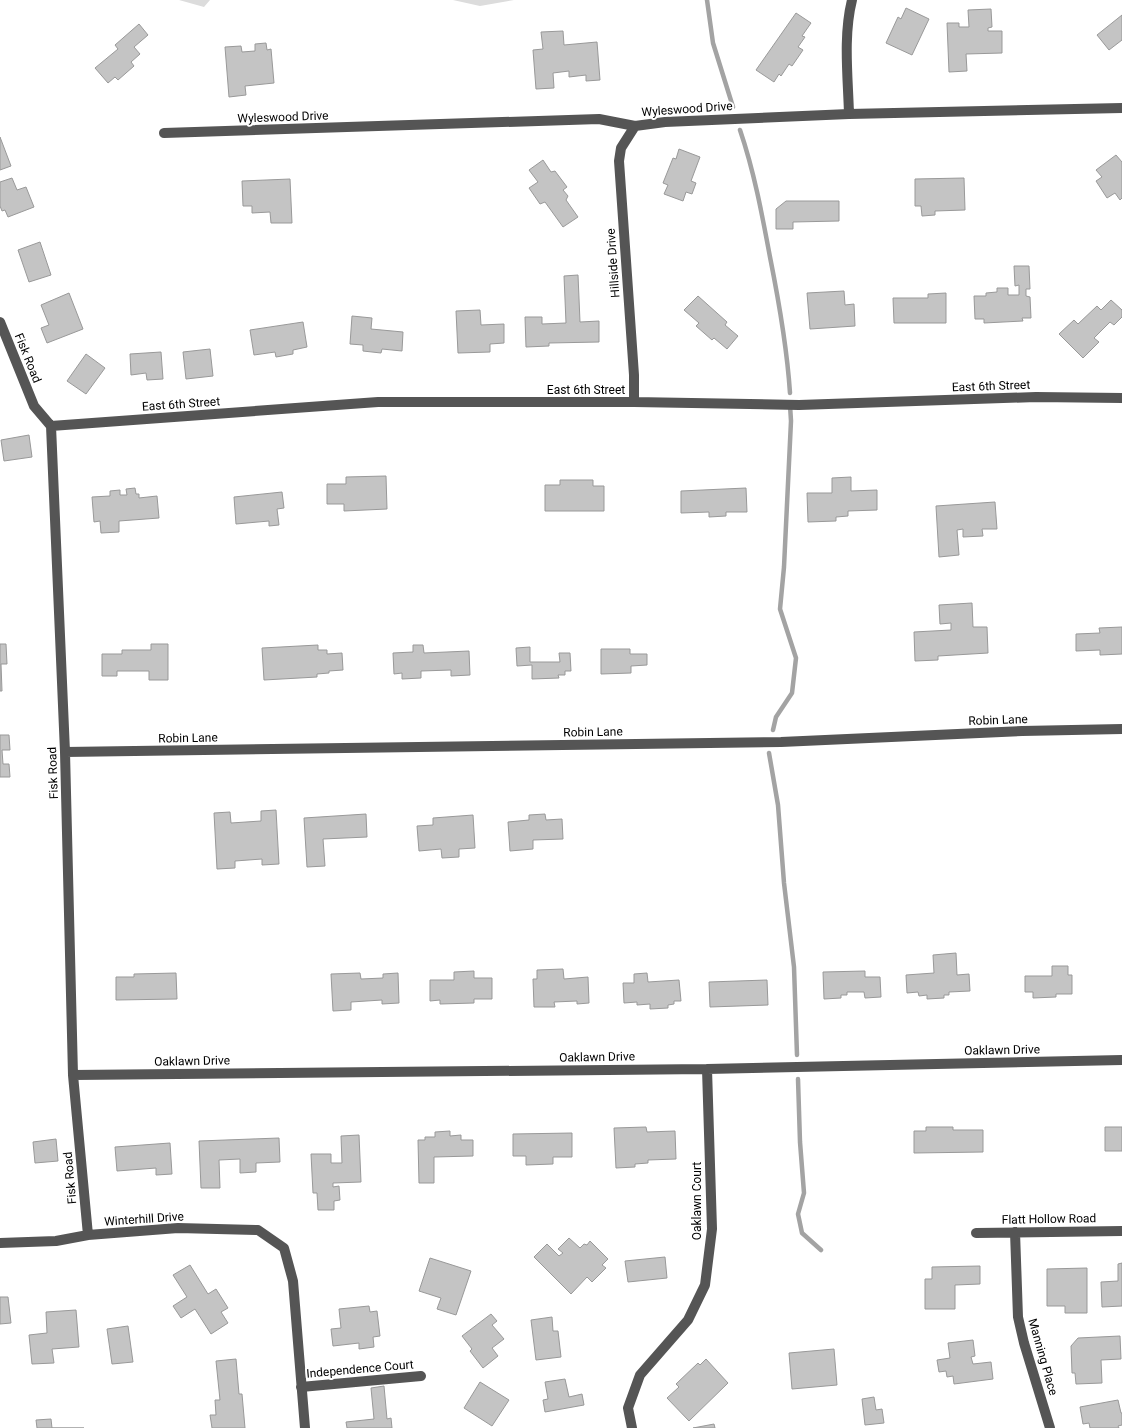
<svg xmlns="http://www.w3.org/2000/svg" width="1122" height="1428" viewBox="0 0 1122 1428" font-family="Roboto,sans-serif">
	<rect width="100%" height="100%" fill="#fff"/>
	<path fill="#dcdcdc" d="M179,0H210L204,7Z
		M453,0H514L480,6Z"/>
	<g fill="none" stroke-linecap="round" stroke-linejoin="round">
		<path stroke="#a3a3a3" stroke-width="4.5" d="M707,0L713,43L733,107
			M740,130C754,171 762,214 770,257C779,302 787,347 790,393
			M773,730L776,717L792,693L796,658L780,609L784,567L791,421L790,405
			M769,753L778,805L784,883L794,967L797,1055
			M798,1079L800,1142L804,1193L798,1214L802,1233L821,1250"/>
	</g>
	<path fill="#c4c4c4" stroke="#999" d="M906,8L929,19L912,55L886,43L898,17L901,19Z
		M991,9L992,27L988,28V31H1002V53L966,54L967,71L949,72L947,23H959V27H969L968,10Z
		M796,13L811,23L802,36L805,37L798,47L803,50L792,66L789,64L781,76L779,74L774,82L756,70Z
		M1122,15V40L1109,50L1097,35Z
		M139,24L148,35L134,47L140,54L131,62L134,66L118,80L115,77L108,83L95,68L118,49L115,45Z
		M563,31L564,45L597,42L600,80L586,81V75L569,77V71L553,73L554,88L536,89L533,50L543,49L541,32Z
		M266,43L267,50L271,49L274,83L245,86L246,95L229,97L225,47L241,46L242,52L255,51V44Z
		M0,137L11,166L0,170Z
		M679,149L700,157L691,181L696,183L692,194L686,192L683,201L664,194L668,185L663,183L673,158L676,159Z
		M1116,155L1122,162V198L1120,200L1115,193L1107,198L1096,181L1102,177L1096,170Z
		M543,160L551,172L555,171L567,187L563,190L568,196L566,200L578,217L563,227L545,202L540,204L529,188L538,182L529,170Z
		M12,178L17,190L26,187L34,207L8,217L5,210L2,211L0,206V182Z
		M964,178L965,210L935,211V215L922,216L921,206H915V179Z
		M290,179L292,223H271L270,212L252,213V206H243L242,181Z
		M786,201H839V221L793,222V229H776V209Z
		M40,242L51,275L29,282L18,250Z
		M1014,266H1029L1030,289H1026V296L1030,297L1031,318H1022L1023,321L984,323V319H975L974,296H986V293L997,292V288H1008V295H1019V285L1015,286Z
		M578,275L580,322L599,321V342L549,343V346L526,347L525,317H542V324L566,323L564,276Z
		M844,291L845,305L854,304L855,326L810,329L807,293Z
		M69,293L83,329L47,343L41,328L49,325L41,305Z
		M946,293V323H894L893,298H928V294Z
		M698,296L727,322L725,325L738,336L727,349L714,338L712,340L696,326L699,323L684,310Z
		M1111,300L1122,310V317L1114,325L1110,322L1094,338L1099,342L1083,358L1059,334L1074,320L1078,324L1097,306L1101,310Z
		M480,310L481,325L504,324V343L490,344V352L458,353L456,311Z
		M352,316L372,318L371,329L403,332L402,351L382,349L381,353L363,351V345L350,344Z
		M303,322L307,347L293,350V354L276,357L275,352L254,355L250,330Z
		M210,349L213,376L186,379L183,352Z
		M161,352L163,379L147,380L146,373L131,375L130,354Z
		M86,354L105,368L86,394L67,381Z
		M29,435L32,457L4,461L1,440Z
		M386,476L387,509L344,511V504H327V484H346V477Z
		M851,477V491L877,490V510L848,511V516L836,517V521L808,522L807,493H832V478Z
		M560,480H593V486H604V511H545V485H560Z
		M135,488L136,494H139V498L157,496L159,518L119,521V532L101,533L100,521L94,522L92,497L110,496V491L120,490V495H127L126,489Z
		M746,488L747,512H726V516L709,517V512L681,513V491Z
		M282,492L284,508L277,509L279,525L269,526V521L236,524L234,497Z
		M995,502L997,529H982L983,536L963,537V529L957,530L959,555L939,557L936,506Z
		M972,603L973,627H987L988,653L938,656V660L915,661L914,632L951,630V623L940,624L939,605Z
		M1122,627V654L1100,655V650L1076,651V634L1100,633L1099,628Z
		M0,644H6L7,664H1L2,691H0Z
		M151,644H168V680H149V671H117V676H102V654H122V650H151Z
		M318,645V650H327V654L342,653L343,670L329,671V673L317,674V677L264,680L262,648Z
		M413,645H423L424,653L469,651L470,675L451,676V670L421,671V678L402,679V673L394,674L393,653L413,652Z
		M530,647V662H560L559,653H570L571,671H565V675H558L559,678L532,679V665L517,666L516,648Z
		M601,649H630V654H647V665L631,666V673L601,674Z
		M0,735H9L10,750H2L3,764H9L10,777H0Z
		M276,810L279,864L262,865V859L235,861V868L217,869L214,813L230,812L231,823L261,821V811Z
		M366,814L367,837L323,839L325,866L307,867L304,818Z
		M545,814L546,820L562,819L563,839L533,840V849L510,851L508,822L529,820V815Z
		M473,815L475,848L459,849V857L442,858L441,849L419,851L417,826L433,825V818Z
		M956,953L957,975L969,974L970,991L949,992V995H944V998L927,999V995L919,996L918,992L907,993L906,975L934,973L933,955Z
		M1052,966H1068V975H1072V994H1056V997L1033,998V992H1025V976H1052Z
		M563,969L564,979L588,977L589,1003L577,1004V1001L554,1002L555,1007H534L533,979H537V970Z
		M474,971V978H492V999H474V1003L440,1004V1000L430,1001V980H454V972Z
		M865,971V977H880L881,997L865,998L864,992H847V995H841V998L824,999L823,972Z
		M176,973L177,999L116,1000V977H134V974Z
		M360,973L361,979L383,978V974L398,973L399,1003L382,1004V1000L351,1002V1010L333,1011L331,974Z
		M647,973L648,982L679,980L681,1001H674V1004L668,1005V1008L650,1009V1004L637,1005V1002L624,1003L623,983H634V974Z
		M767,980L768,1005L710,1007L709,982Z
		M646,1127L647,1132L675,1131L676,1159L648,1160V1163L635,1164V1167L616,1168L614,1128Z
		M926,1127H953V1130H983V1152L914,1153V1131H926Z
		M1105,1127H1122V1151H1105Z
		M450,1131V1136L461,1135V1140H473V1156L434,1157V1183H419L418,1140H425V1137H435V1132Z
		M572,1133V1157H553V1164L526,1165V1156H513V1134Z
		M359,1135L361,1182L333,1183V1187L339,1186L340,1200L334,1201V1210H318L317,1193H313L311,1154H331V1163H342L341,1136Z
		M279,1138L280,1162L256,1163V1172L240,1173V1159L219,1160L220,1188H201L199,1141Z
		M56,1139L58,1161L35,1163L33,1142Z
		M170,1143L172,1174L156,1175V1168L117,1171L115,1147Z
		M569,1238L580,1248L584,1244L587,1245L590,1241L608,1259L602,1265L606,1268L592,1282L587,1277L571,1294L534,1257L547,1244L559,1256L563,1253L558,1249Z
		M665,1257L667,1278L628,1282L625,1261Z
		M430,1258L471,1271L456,1315L437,1309L441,1298L419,1291Z
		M1122,1263V1306L1102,1307L1101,1282L1118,1281V1264Z
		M190,1265L208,1294L216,1289L228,1308L221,1312L228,1323L211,1334L195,1309L181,1318L173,1306L187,1297L173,1275Z
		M980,1266V1284L955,1285V1309H925V1279H932V1267Z
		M1087,1268V1313H1065V1306H1047V1269Z
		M0,1297H8L11,1323L0,1324Z
		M369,1306L370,1312L377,1311L380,1336L373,1337L374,1347L359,1349V1343L333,1346L331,1329L341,1328L339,1309Z
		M76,1310L79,1347L52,1349L54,1363L32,1364L29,1335L47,1333L46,1312Z
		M491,1314L497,1321L492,1325L504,1339L492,1348L498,1356L483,1368L470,1351L472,1349L462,1336Z
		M552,1317L553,1331H558L561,1357L536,1360L531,1320Z
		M128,1326L133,1362L112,1364L107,1329Z
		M1120,1336L1121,1359L1101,1360L1102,1383L1076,1384L1075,1373H1072L1071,1346L1078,1338Z
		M973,1340L975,1356L971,1357L973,1364L991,1362L993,1379L954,1384L953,1376L947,1377L946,1371L939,1372L937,1360L950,1358L948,1343Z
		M834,1349L837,1385L792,1389L789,1353Z
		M236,1359L239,1394H242L245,1428H212L210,1415H216L215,1400H220L216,1361Z
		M706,1359L728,1383L689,1421L667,1398L679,1387L676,1384L698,1363L700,1365Z
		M565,1379L569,1397L582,1394L584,1405L545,1412L543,1400L548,1399L545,1382Z
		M480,1382L509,1400L492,1426L464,1408Z
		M384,1386L387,1419L391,1418L392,1428H347L346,1422L374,1419L371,1388Z
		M874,1397L876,1410L882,1409L884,1423L865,1425L862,1399Z
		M1118,1400L1121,1413H1122V1425L1118,1426L1119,1428H1090L1089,1423L1083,1424L1080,1407Z
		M51,1419L52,1428H84H37L36,1420Z
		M714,1424L715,1428H693Z"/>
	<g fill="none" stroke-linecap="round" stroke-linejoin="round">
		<path stroke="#555" stroke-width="10" d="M849,114C848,77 843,36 852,0
			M164,133L599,119L635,126L665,122L849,114L1122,108
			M0,322L34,406L51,426L65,752L73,1075L88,1235
			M634,402V375L619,161L621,148L635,126
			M51,426L378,402H634L799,405L1036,397L1122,398
			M65,752L781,742L1022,731L1122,729
			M73,1075L707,1069L1122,1060
			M1015,1232L1018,1317L1024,1343L1050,1428
			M976,1233L1122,1231
			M0,1243L56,1241L88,1235L178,1228L258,1230L284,1248L293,1281L305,1428
			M301,1387L421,1376
			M632,1428L628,1408L640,1375L688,1320L705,1285L712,1229L707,1069"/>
	</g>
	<g text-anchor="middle" stroke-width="4" stroke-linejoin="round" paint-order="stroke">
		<g font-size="12" fill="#000" stroke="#fff">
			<text transform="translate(687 109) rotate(-4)" y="4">Wyleswood Drive</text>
			<text transform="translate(283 117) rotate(-2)" y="4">Wyleswood Drive</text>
			<text transform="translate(613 263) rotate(-94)" y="4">Hillside Drive</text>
			<text transform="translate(28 358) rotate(68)" y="4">Fisk Road</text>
			<text transform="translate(991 386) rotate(-2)" y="4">East 6th Street</text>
			<text x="586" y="394">East 6th Street</text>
			<text transform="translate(181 404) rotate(-4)" y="4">East 6th Street</text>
			<text transform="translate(998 720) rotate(-2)" y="4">Robin Lane</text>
			<text transform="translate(593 732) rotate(-1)" y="4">Robin Lane</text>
			<text transform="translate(188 738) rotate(-1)" y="4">Robin Lane</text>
			<text transform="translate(53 773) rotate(-92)" y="4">Fisk Road</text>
			<text transform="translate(1002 1050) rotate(-1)" y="4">Oaklawn Drive</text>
			<text transform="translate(597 1057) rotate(-1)" y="4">Oaklawn Drive</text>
			<text transform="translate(192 1061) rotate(-1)" y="4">Oaklawn Drive</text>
			<text transform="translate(70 1178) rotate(-95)" y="4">Fisk Road</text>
			<text transform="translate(697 1201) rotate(-90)" y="4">Oaklawn Court</text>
			<text transform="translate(144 1219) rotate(-4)" y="4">Winterhill Drive</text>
			<text transform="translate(1049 1219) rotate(-1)" y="4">Flatt Hollow Road</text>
			<text transform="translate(1043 1357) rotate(74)" y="4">Manning Place</text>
			<text transform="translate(360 1369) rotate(-5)" y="4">Independence Court</text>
		</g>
	</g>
</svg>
